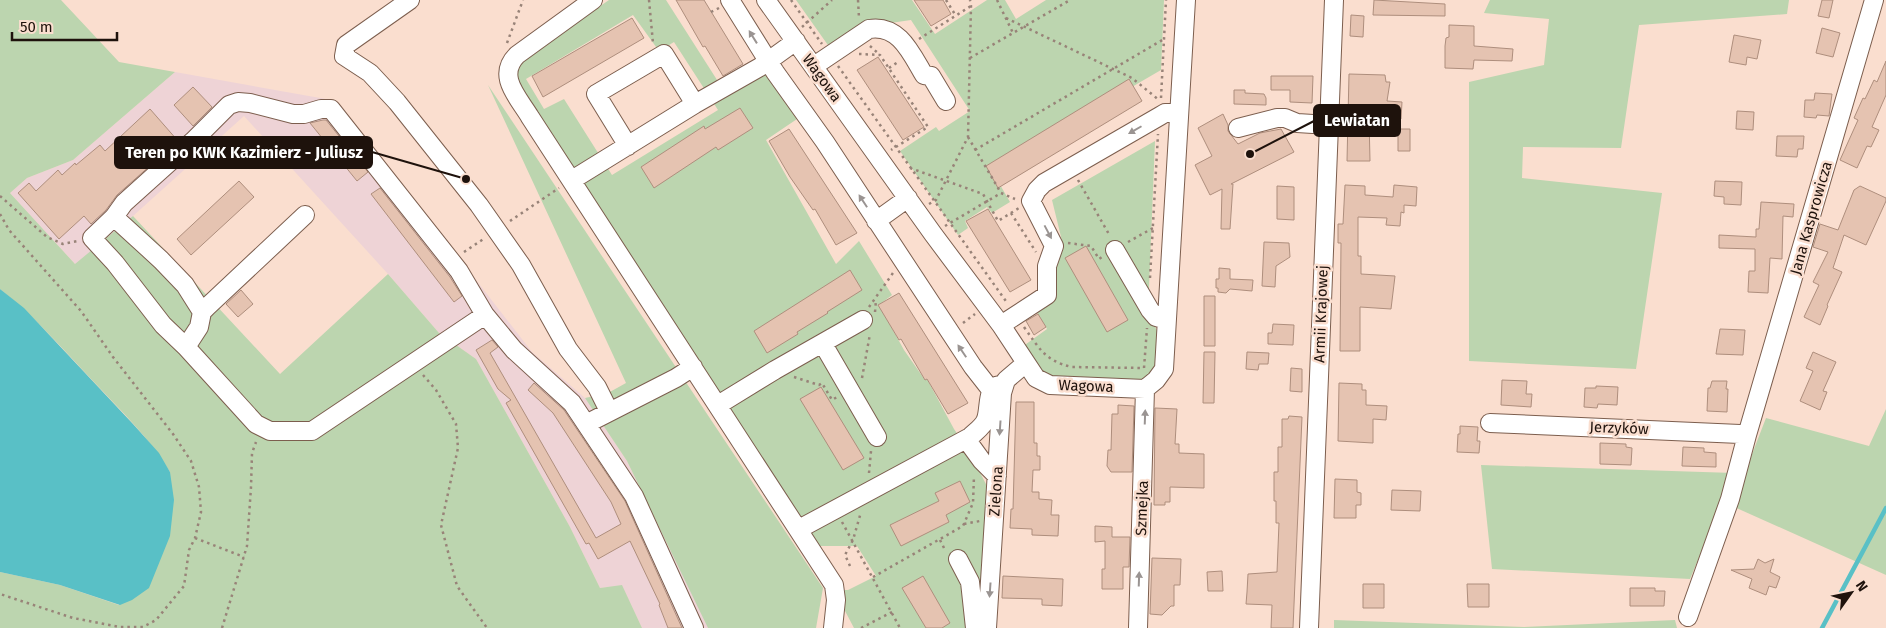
<svg xmlns="http://www.w3.org/2000/svg" width="1886" height="628" viewBox="0 0 1886 628" font-family="'Fira Sans',sans-serif">
	<rect width="100%" height="100%" fill="#fadecf"/>
	<path fill="#eed3d6" d="M175,72L337,101L532,352L585,398L627,461L709,628H642L622,586L600,588L570,527L476,359L439,333L388,274L244,116L133,216L76,265L10,193L27,178L73,160Z"/>
	<path fill="#bcd5af" fill-rule="evenodd" d="M0,0H61L119,62L175,72L73,160L27,178L10,193L75,264L133,216L280,374L388,274L439,333L476,359L570,527L600,588L622,585L642,628H0V572L60,585L119,605L170,472C150,438 120,410 93,381C63,349 34,316 0,289Z
		M609,0H666L726,94L768,69L800,117L766,140L836,264L859,241L892,295L879,305L904,350L925,380L927,379L954,429L969,451L991,494L981,628H854L844,609L842,590H848L876,576L857,546H819L509,69ZM633,15L659,51L674,42L718,110L612,175L564,99L544,109L526,79Z
		M796,0H912L935,34L987,0H1005L1016,19L1046,0H1164L1161,70L991,169L1010,202L992,213L987,207L965,221L968,228L958,235L900,151L936,127L939,131L970,111L911,20L863,27L830,48Z
		M1490,0H1789L1787,14L1639,25L1621,148L1523,147L1522,178L1662,193L1636,369L1469,361V82L1544,65L1549,19L1484,13Z
		M488,85L823,588L816,628H708L627,461L585,398L608,393L626,383Z
		M1155,141L1148,312L1158,333L1157,371L1135,385L1041,377L1022,347L1047,329L1036,311L1053,263L1063,245L1052,200Z
		M1886,409V575L1732,506L1766,418L1869,446Z
		M1481,465L1734,473L1690,579L1492,569Z
		M1334,620L1524,627L1675,620L1677,628H1334Z"/>
	<path fill="#59c0c6" d="M0,289L24,308L133,424L159,453L170,472L174,500L170,536L149,588L132,600L120,605L60,585L0,572Z"/>
	<g fill="none" stroke-linecap="round" stroke-linejoin="round">
		<path stroke="#59c0c6" stroke-width="4.5" d="M1822,628L1886,508"/>
	</g>
	<path fill="#e5c3b1" stroke="#ae8e7d" d="M676,0H704L743,64L723,76L705,46L703,47Z
		M914,0H943L951,14L931,26Z
		M1374,0L1445,4V16L1373,15Z
		M1822,0H1833L1829,18L1818,16Z
		M1351,15L1364,16L1363,37L1350,36Z
		M632,18L644,38L543,97L532,76Z
		M1449,25L1474,26V46L1513,49L1512,61L1474,60L1473,69L1445,68V46L1446,38L1449,37Z
		M1822,28L1840,33L1833,57L1816,53Z
		M1734,35L1761,40L1757,59L1747,57L1746,65L1729,62Z
		M878,57L924,127L903,140L857,70Z
		M1886,61V95L1872,127L1879,130L1871,147L1867,146L1857,168L1840,160L1858,120L1854,118L1863,98L1865,99L1874,80L1877,82Z
		M1349,74L1385,75L1386,82H1390L1387,101L1402,102L1401,119L1369,118L1370,161H1347Z
		M1271,76H1313L1312,103L1290,102V90H1271Z
		M1129,79L1142,101L998,188L986,166Z
		M193,87L212,107L193,126L174,105Z
		M1234,90H1245V93L1264,94L1266,98V105L1234,104Z
		M1815,93L1832,94L1829,116L1817,115L1816,118L1804,117L1805,100H1814Z
		M740,108L753,128L718,150L716,147L654,188L641,167L704,126L705,129Z
		M150,109L178,141L117,195L106,210L91,224L84,216L59,239L18,193L29,183L36,191L58,170L62,175L75,163L76,165L100,145L105,151Z
		M1737,111L1754,112L1753,130L1736,129Z
		M1223,114L1228,125V131L1238,144L1260,133L1281,129L1294,152L1231,184H1233L1230,229H1221L1222,189L1210,195L1195,165L1212,156L1198,128Z
		M323,120H326L368,172L357,181L310,123Z
		M789,129L857,233L836,245L815,209L813,210L790,177L769,141Z
		M1398,129H1410V151H1398Z
		M1777,136H1804L1803,149H1798L1797,157L1776,156Z
		M239,181L254,197L191,255L177,239Z
		M1715,181L1742,182L1741,205L1724,204V197L1714,196Z
		M1345,185L1365,186V195L1393,197L1394,185L1417,187L1416,206L1404,205V213L1401,212L1400,226L1386,225L1387,218L1358,217V256H1361V274L1395,276L1391,309L1360,307V351H1340L1341,243H1338V224H1343Z
		M1277,186L1294,187V220L1277,219Z
		M1860,186L1886,198V201L1866,245L1844,235L1833,268L1842,272L1827,305L1828,306L1820,325L1804,317L1819,285L1813,282L1828,252L1813,247L1820,224L1838,230L1854,190Z
		M380,188L450,277L462,296L454,302L371,194Z
		M1761,202L1794,204L1793,217L1783,216L1782,259L1770,258L1768,293L1748,292L1749,271H1755V249L1719,248V235L1756,237V229H1759Z
		M988,209L1031,280L1010,292L966,221Z
		M1264,242L1289,243L1290,257L1276,266L1275,287L1262,286Z
		M1086,246L1128,320L1107,332L1065,258Z
		M1219,268L1230,269V279L1253,280L1252,291L1230,289L1226,293L1218,292V288H1216V279H1219Z
		M850,270L862,290L827,312L828,313L797,332L798,334L767,353L754,331Z
		M241,290L253,304L238,317L226,304Z
		M899,293L968,403L948,414L927,379L925,380L901,339L899,340L878,305Z
		M1204,296H1215V346H1204Z
		M1038,314L1046,327L1034,335L1026,321Z
		M1273,324L1294,325L1293,345L1268,344V333H1272Z
		M1720,329L1745,330L1743,355L1716,354Z
		M492,340L498,347L490,353L596,538L621,524L611,502L553,413L528,390L534,383L564,410L625,501L682,628H668L659,605L660,604L630,541L598,559L589,543L586,544L506,403L511,400L498,389L476,350Z
		M1204,352H1215L1214,403H1203Z
		M1247,352L1269,353L1268,364H1259L1258,370L1246,369Z
		M1813,352L1836,362L1823,391L1827,392L1820,410L1800,401L1813,371L1806,368Z
		M1291,368L1302,369V392L1290,391Z
		M1502,380L1527,381L1526,394H1532L1531,407L1501,405Z
		M1712,381H1727L1726,389H1728L1727,412L1707,411L1708,388H1710Z
		M1339,383L1362,384V390H1366V405L1387,406L1386,420L1373,419V443L1338,441Z
		M1596,386L1618,387L1617,405L1598,404L1597,408L1584,407L1585,388H1596Z
		M821,387L864,458L843,470L800,399Z
		M1016,402H1034V443H1037V456H1040V470H1033L1032,492H1039V499L1052,500L1051,515H1059L1058,536L1032,535V529L1010,528L1011,509H1013Z
		M1118,405L1134,406L1132,472H1111L1107,466L1108,450H1111L1112,414H1118Z
		M1155,408L1177,409L1175,444H1179V453L1204,454V488L1170,487V502H1165V505H1154Z
		M1289,416L1302,417L1293,628H1271L1272,605L1246,604L1247,592L1248,574L1277,572L1279,523H1276V501H1274V472H1278V447H1282V419H1288Z
		M1460,426L1478,427L1477,441H1480L1479,453L1457,452L1458,434H1460Z
		M1600,443L1626,444V447L1632,448L1631,465L1600,464Z
		M1683,447L1704,448V452L1716,453V467L1682,466Z
		M1335,479L1357,480V492L1361,493V505H1356V518H1334Z
		M960,481L970,502L946,515L949,522L901,546L890,525L939,501L935,493Z
		M1392,490L1421,491L1420,511L1391,510Z
		M1095,526L1112,527V537H1130L1129,567H1123V589H1102V569H1105V541L1095,542Z
		M1152,558L1181,559L1180,585H1174V606H1171L1162,615L1150,614Z
		M1758,559L1765,563L1774,559L1770,572L1780,577L1776,588L1769,586L1766,595L1749,588L1752,579L1731,570L1754,569Z
		M1222,571L1223,591H1208L1207,572Z
		M923,576L950,623L942,628H926L902,588Z
		M1003,576L1063,579L1062,606L1042,605V599L1002,598Z
		M1363,584H1384V608H1363Z
		M1467,584H1489V607H1468Z
		M1630,588H1655V591H1665L1664,606H1630Z"/>
	<g fill="none" stroke-linecap="round" stroke-linejoin="round">
		<defs>
			<path id="minor" d="M410,0L346,45L344,56L370,73L397,102L479,205L521,265L568,349L597,387L609,411
				M593,0L517,55C496,76 518,97 530,117L834,585L836,600L833,628
				M730,0L775,72L825,142L973,367L991,390
				M766,0L933,234L1001,325L1036,378L1050,385L1145,389L1156,380L1164,369L1186,0
				M814,66L869,29C899,24 911,53 924,75L931,76L946,101
				M1238,128L1277,118H1285L1297,123L1329,125
				M628,146L596,94L664,54L695,104
				M572,180L695,104L760,67L796,41
				M305,215L208,306L202,312L199,327L186,347L256,424L270,431H312L485,315
				M114,217L161,260L185,285L202,312
				M876,221L908,198
				M1115,250L1150,310L1156,317L1166,320
				M1001,325L1047,295V266L1054,246L1031,201L1037,190L1044,183L1160,116L1165,113H1179
				M823,344L877,437
				M186,347L163,325L115,263L92,238L114,217L124,203L193,141L229,105L238,102L250,103L293,114H304L321,109H331L459,271L485,315L514,350L572,403L634,496L694,628
				M718,405L775,370L863,320
				M1490,423L1740,434L1747,435
				M586,424L676,378L693,367
				M966,439L982,461L997,476
				M799,529L970,437C975,432 984,426 986,419C990,409 986,386 1000,385
				M958,559L970,582L975,628
				M1688,617L1730,499L1747,435L1874,0
				M987,628L1002,393L1006,380L1026,363
				M1138,628L1145,389
				M1309,628L1334,0"/>
		</defs>
		<use href="#minor" stroke="#7c5e4e" stroke-width="20"/>
		<path stroke="#988378" stroke-width="2.5" stroke-dasharray="2.5 4" stroke-linecap="butt" d="M649,0L653,43
			M791,0L822,44
			M858,0L859,18
			M946,0L956,16
			M997,0L1013,33
			M711,12L719,8
			M1006,18L1132,78L1159,100
			M802,27L832,0
			M919,39L971,6
			M507,43L523,0
			M870,46L879,54
			M859,54L880,55L928,127L891,150
			M970,58L1070,0
			M838,66L1008,304
			M889,68L898,62
			M1161,98L1166,0
			M968,137L1001,193L1015,199
			M975,150L1164,39
			M910,168L983,194L998,221L1019,208
			M1078,180L1110,236
			M0,196L47,237L63,244L78,241
			M929,204L936,200L968,137L971,6L970,0
			M1011,213L1036,252
			M0,214L9,230L81,311L113,357L173,434L191,461L199,487L201,512L195,538L189,550L184,586L156,620L143,627H120L73,618L0,594
			M510,221L559,188
			M945,226L1001,193
			M1128,242L1153,228
			M1068,243L1091,246L1099,259L1102,257
			M464,252L485,238
			M1150,278L1158,134
			M869,307L893,273
			M875,312L876,300
			M963,323L975,314
			M1024,327C1039,348 1045,361 1072,367L1144,368
			M1144,368L1147,328
			M423,375L436,390L456,424L458,448L441,525L457,586L487,628
			M794,377L819,385L822,383L832,400L837,397
			M862,378L870,334
			M869,473L871,451
			M842,522L900,628
			M964,524L980,521
			M195,538L244,557
			M940,540L945,550
			M850,566L845,555L853,540L861,512
			M873,577L963,526L973,503L974,476
			M222,628L247,546L251,487L252,453L256,442
			M861,628L892,612"/>
		<use href="#minor" stroke="#fff" stroke-width="18"/>
	</g>
	<defs><path id="oneway-solid" d="M-6-.8H1V-3.2L6.5 0L1 3.2V.8H-6Z" transform="scale(1.25)"/></defs>
	<g fill="#9a9492">
		<use href="#oneway-solid" transform="translate(753 37) rotate(-122)"/>
		<use href="#oneway-solid" transform="translate(1135 130) rotate(150)"/>
		<use href="#oneway-solid" transform="translate(863 201) rotate(-123)"/>
		<use href="#oneway-solid" transform="translate(1048 232) rotate(62)"/>
		<use href="#oneway-solid" transform="translate(962 351) rotate(-124)"/>
		<use href="#oneway-solid" transform="translate(1145 417) rotate(-88)"/>
		<use href="#oneway-solid" transform="translate(1000 428) rotate(94)"/>
		<use href="#oneway-solid" transform="translate(1139 579) rotate(-88)"/>
		<use href="#oneway-solid" transform="translate(990 590) rotate(94)"/>
	</g>
	<g text-anchor="middle" stroke-width="5" stroke-linejoin="round" paint-order="stroke">
		<g font-size="15" fill="#1e120c" stroke="#fadecf">
			<text transform="translate(822 78) rotate(54)" y="5">Wagowa</text>
			<text transform="translate(1811 218) rotate(-74)" y="5">Jana Kasprowicza</text>
			<text transform="translate(1321 314) rotate(-88)" y="5">Armii Krajowej</text>
			<text transform="translate(1086 386) rotate(2)" y="5">Wagowa</text>
			<text transform="translate(1619 428) rotate(2)" y="5">Jerzyków</text>
			<text transform="translate(996 491) rotate(-86)" y="5">Zielona</text>
			<text transform="translate(1142 508) rotate(-88)" y="5">Szmejka</text>
		</g>
	</g>
	<path fill="none" stroke="#1e120c" stroke-width="2" d="M1250 154L1314 121M466 179L372 152"/>
	<g fill="#1e120c" stroke="#fadecf" stroke-width="2">
		<circle cx="1250" cy="154" r="5"/>
		<circle cx="466" cy="179" r="5"/>
	</g>
	<g fill="#1e120c" stroke="#1e120c" stroke-width="2">
		<rect x="1314" y="105" width="86" height="31" rx="5"/>
		<rect x="115" y="137" width="257" height="31" rx="5"/>
	</g>
	<g font-size="16" text-anchor="middle" font-weight="bold" fill="#fff">
		<text x="1357" y="126">Lewiatan</text>
		<text x="244" y="158">Teren po KWK Kazimierz - Juliusz</text>
	</g>
	<g transform="translate(1851 593) rotate(57)" stroke="#fadecf" stroke-width="4" paint-order="stroke">
	<path d="M0-4L9 19L0 12L-9 19Z" fill="#1e120c"/>
	<text y="-8" font-size="14" font-weight="bold" text-anchor="middle" fill="#1e120c">N</text>
	</g>
	<path d="M12 32v8h105v-8" fill="none" stroke="#1e120c" stroke-width="2.5"/>
	<text x="20" y="32" font-size="15" fill="#1e120c" stroke="#fadecf" stroke-width="4" paint-order="stroke">50 m</text>
</svg>
